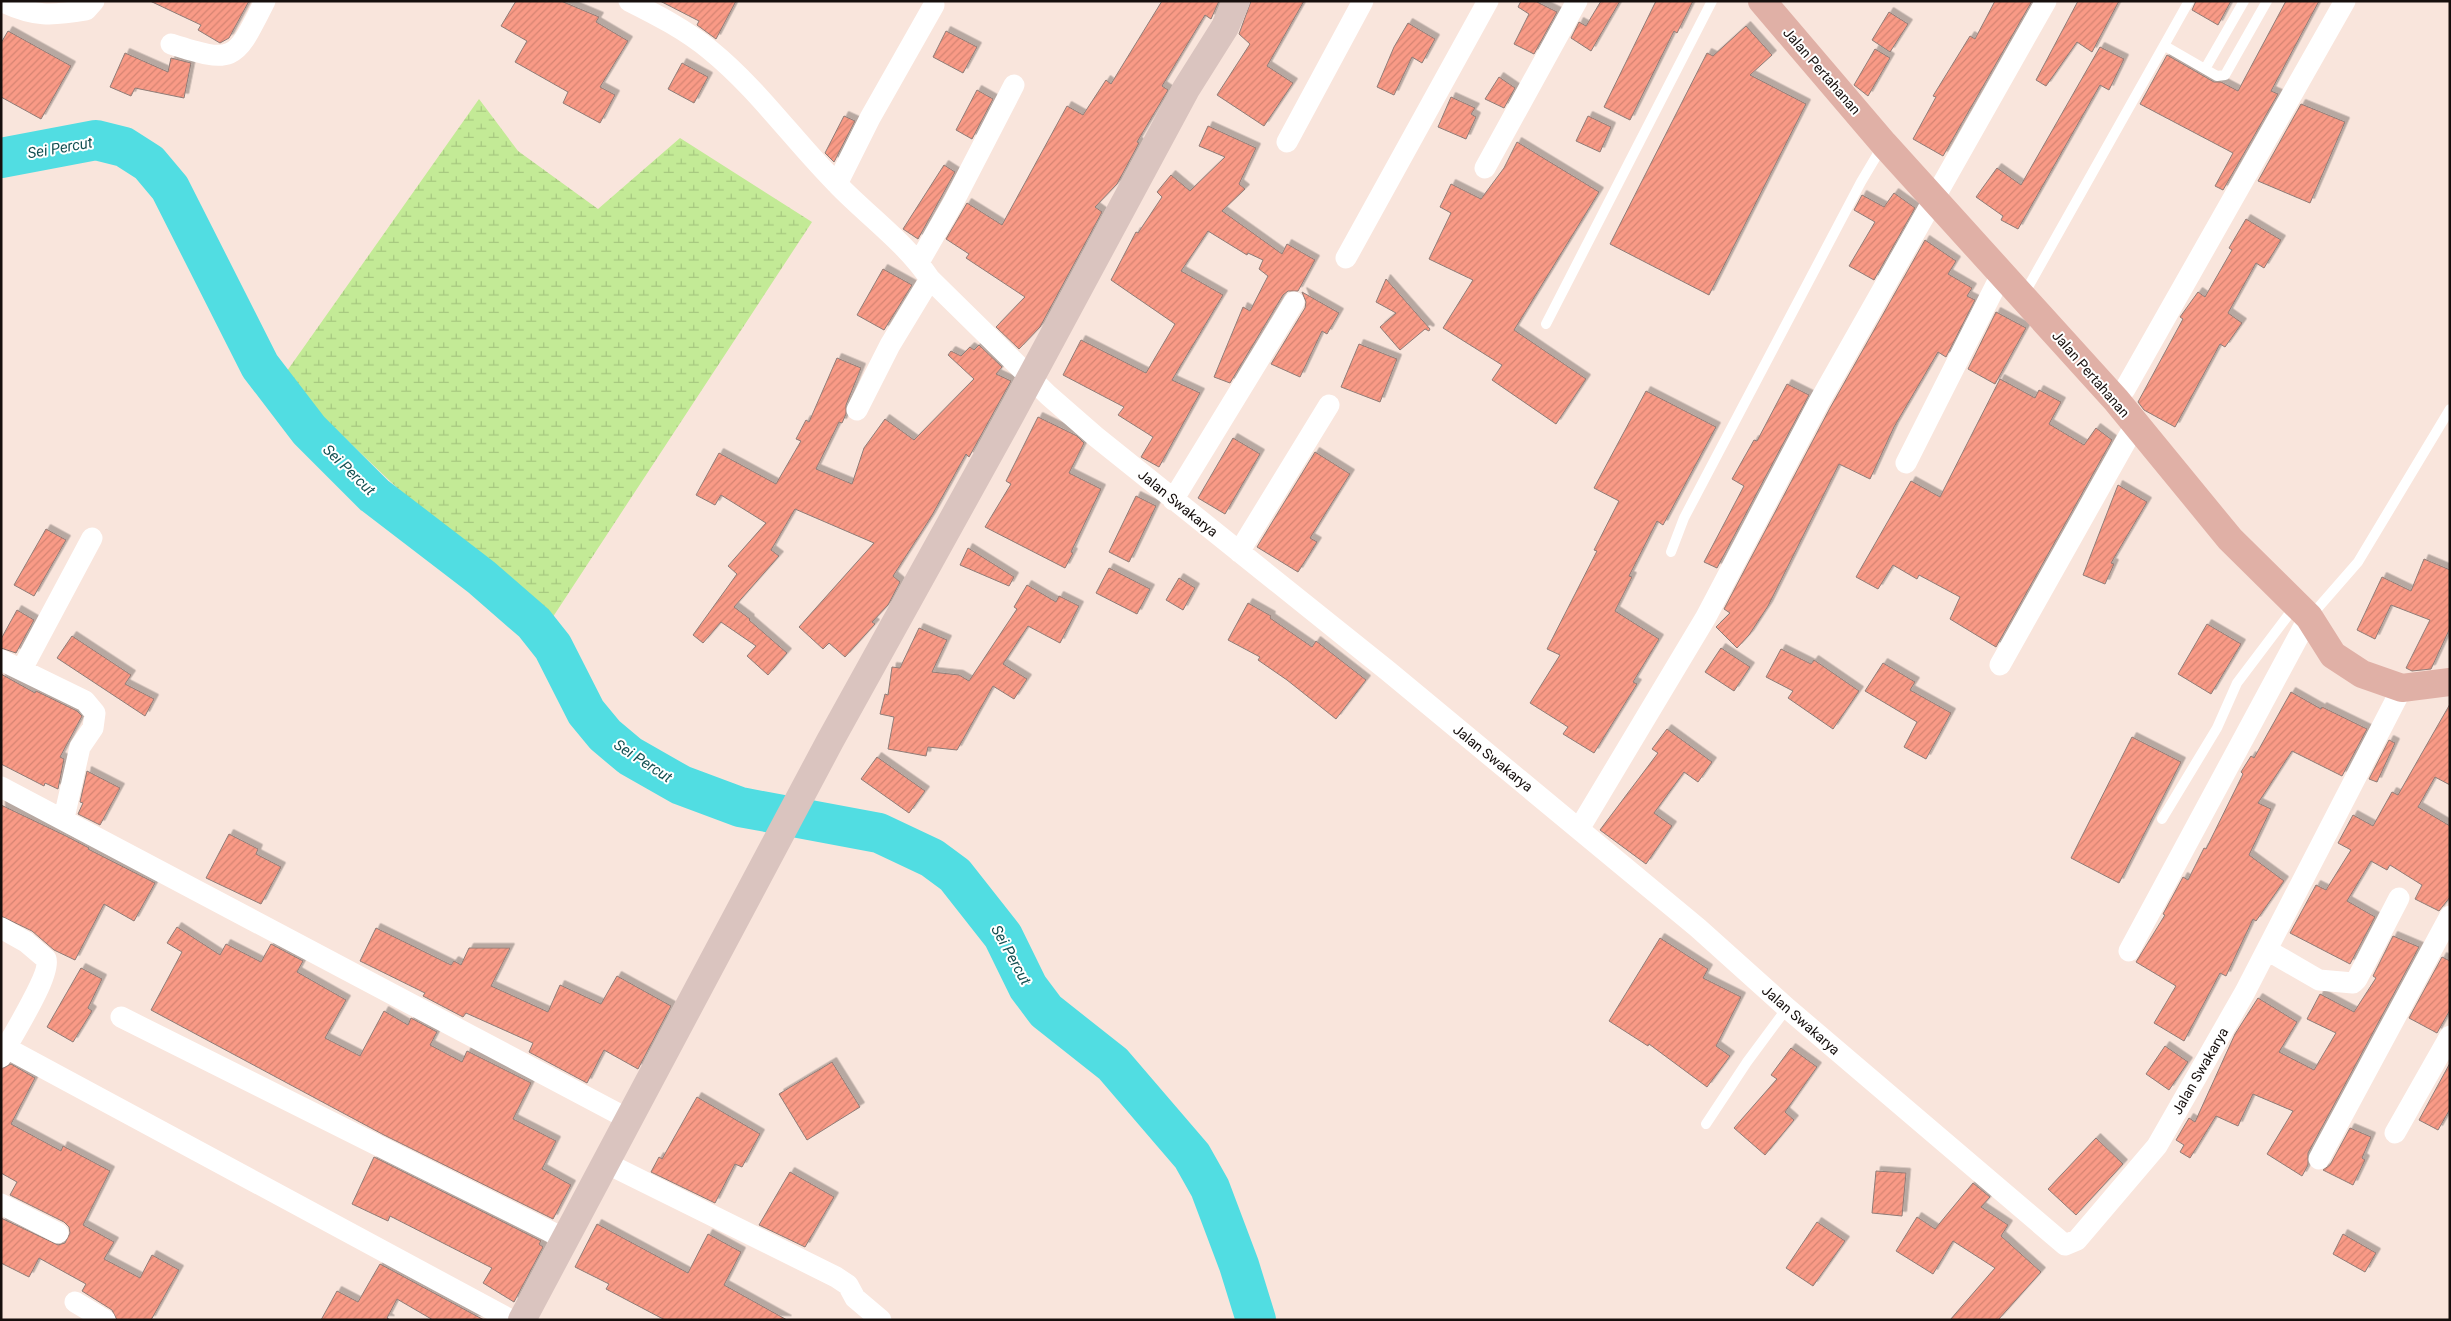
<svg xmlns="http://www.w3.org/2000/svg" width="2451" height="1321" viewBox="0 0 2451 1321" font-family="Roboto,sans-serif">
	<defs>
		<pattern id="wetland-marsh" width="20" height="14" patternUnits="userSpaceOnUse" patternTransform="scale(1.25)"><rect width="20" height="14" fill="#c3ea96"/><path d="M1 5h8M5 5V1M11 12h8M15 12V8" fill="none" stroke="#a7c880"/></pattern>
		<pattern id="building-hatch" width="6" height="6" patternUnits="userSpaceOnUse" patternTransform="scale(1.25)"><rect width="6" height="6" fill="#f99a86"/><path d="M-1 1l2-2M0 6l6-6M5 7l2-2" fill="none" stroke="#d58472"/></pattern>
		<filter id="shadow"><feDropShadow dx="4.5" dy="-4.5" stdDeviation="0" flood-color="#0004"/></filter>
	</defs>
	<rect width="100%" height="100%" fill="#f9e5dc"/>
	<path fill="url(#wetland-marsh)" d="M479,99L518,151L598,209L680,138L812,222L545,629L282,378Z"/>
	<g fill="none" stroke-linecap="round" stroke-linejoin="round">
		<path stroke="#51dde2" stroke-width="40" d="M1,158L96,140L124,147L149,163L170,188L260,366L309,430L374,495L481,577L534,623L553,647L586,712L605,735L630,756L681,785L740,807L879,833L932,858L955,875L1003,936L1028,987L1046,1011L1113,1064L1192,1156L1210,1188L1239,1265L1256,1320"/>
	</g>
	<path fill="url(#building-hatch)" stroke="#8f7c77" filter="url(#shadow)" d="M150,1H249L229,38L220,43L198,30L201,25Z
		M516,1H561L599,17L596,22L628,41L600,87L615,95L600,123L563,103L568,92L515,62L527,41L501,26Z
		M660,1H736L716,39L697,25L699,21Z
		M1162,1H1219L1211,19L1205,15L1162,86L1168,90L1137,142L1139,143L1117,184L1095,207L1102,212L1040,327L1019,349L996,327L1025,297L966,258L969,254L946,239L967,203L1002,225L1067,106L1083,115L1106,80L1111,84Z
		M1251,1H1304L1267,66L1293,83L1264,126L1217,95L1250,44L1239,34Z
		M1521,1H1535L1557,12L1534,54L1514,44L1529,14L1518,7Z
		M1601,1H1620L1591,51L1571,38L1579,22L1586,26Z
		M1656,1H1693L1677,33L1674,31L1630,120L1604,107Z
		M1995,1H2032L1943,156L1913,139L1936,97L1933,96L1970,36L1975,39Z
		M2078,1H2119L2092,52L2077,42L2046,86L2036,80Z
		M2196,1H2231L2218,25L2192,10Z
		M2286,1H2319L2271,91L2278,94L2223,190L2215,186L2233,153L2140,104L2167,55L2214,82H2221L2238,91Z
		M1889,12L1908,24L1890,52L1872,40Z
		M1408,23L1435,39L1422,63L1412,57L1394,95L1377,87L1394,47Z
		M1746,26L1772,55L1750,75L1806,104L1709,295L1610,244L1707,53L1713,56Z
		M8,31L71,66L41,119L1,97V43Z
		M946,31L977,47L963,73L933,57Z
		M2100,47L2124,59L2109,90L2100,85L2018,229L2001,220L2003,216L1976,197L1997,168L2021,185Z
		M1875,49L1890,58L1868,96L1854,85Z
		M125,53L168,72L171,58L191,63L184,98L135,88L131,96L110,87Z
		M682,63L708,77L694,103L668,89Z
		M1499,77L1515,88L1504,108L1485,99Z
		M977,90L993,99L972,139L956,130Z
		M1451,97L1475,108L1471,114L1476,117L1466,139L1438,127Z
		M2301,104L2345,122L2310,203L2258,181Z
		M844,116L855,121L834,162L825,153Z
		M1588,116L1611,127L1600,152L1576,141Z
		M1208,126L1256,148L1239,184L1245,189L1222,211L1282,254L1287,244L1315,260L1298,291H1288L1283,295L1230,383L1214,377L1243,307L1250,311L1268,276L1259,269L1263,260L1248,253L1247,255L1208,231L1181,271L1223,295L1172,380L1200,393L1159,467L1141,457L1153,437L1118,415L1124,407L1063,375L1081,340L1146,373L1175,324L1111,280L1136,232L1138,233L1162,197L1157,192L1171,175L1190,191L1225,157L1199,146Z
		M1517,142L1599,192L1514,330L1586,379L1556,424L1492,380L1502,365L1443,328L1473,280L1429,259L1451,213L1440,207L1451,184L1481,199L1504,168Z
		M944,165L955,172L918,239L903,229Z
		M1894,193L1915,208L1874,280L1849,266L1875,222L1854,210L1862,195L1884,207Z
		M2246,219L2281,240L2264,268L2256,263L2228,313L2242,323L2225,347L2220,344L2175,427L2144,410L2138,402L2183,319L2180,317L2198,292L2205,297L2232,250L2229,248Z
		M1925,240L1956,261L1948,274L1972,288L1967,296L1975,300L1946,357L1938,352L1894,427L1870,479L1839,464L1768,606L1749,635L1737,648L1716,627L1730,613L1724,609L1830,408Z
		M883,269L912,285L884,330L857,315Z
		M1386,279L1430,329L1429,331L1425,329L1400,350L1380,327L1396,313L1376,302Z
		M1302,292L1339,313L1327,334L1322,331L1300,377L1271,364L1305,308L1306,302Z
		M1996,312L2026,328L1995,384L1968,369Z
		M1359,344L1397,359L1380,402L1341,387Z
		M979,345L1002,367L996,374L1011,381L969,457L966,454L931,517L893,576L900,582L888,605L872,622L875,624L845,657L829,643L823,649L799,627L874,543L795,509L771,550L779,556L734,607L750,619L749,620L787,653L768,675L747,656L756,646L721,622L703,643L693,635L737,574L728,566L766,523L721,495L715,505L696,495L719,453L776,484L801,441L796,439L806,420L809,422L837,358L861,368L846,405V414L842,423L839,422L816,469L852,484L864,448L885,419L914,440L974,379L948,355L951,351L961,356L970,347L974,350Z
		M2000,379L2035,398L2039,390L2061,402L2049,424L2084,445L2096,428L2112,440L1996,647L1950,619L1960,597L1919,575L1917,579L1893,565L1878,589L1856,577L1911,481L1940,497Z
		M1787,384L1809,395L1717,568L1704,562L1744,486L1732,479L1754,440L1757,441Z
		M1646,391L1716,427L1663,525L1657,521L1629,576L1632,577L1615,611L1659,639L1633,682L1637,684L1594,753L1563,734L1568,727L1530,703L1560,655L1547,649L1597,551L1594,550L1619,501L1594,488Z
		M1038,417L1077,436L1084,443L1069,473L1101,489L1071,552L1073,553L1065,568L985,527L1011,484L1006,481Z
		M1233,438L1260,454L1225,514L1198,498Z
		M1315,452L1350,474L1310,538L1317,542L1298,572L1257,547Z
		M2118,485L2147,502L2111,563L2114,564L2105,584L2083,575Z
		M1136,496L1156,506L1129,562L1109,552Z
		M46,529L66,540L34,596L14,585Z
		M968,548L1014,577L1009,586L960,565Z
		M2424,559L2450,570V628L2431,669L2412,671L2406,668L2430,620L2391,605L2375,639L2357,630L2382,577L2411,591Z
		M1109,568L1150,589L1137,614L1096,593Z
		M1179,578L1195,588L1183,610L1166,600Z
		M1027,585L1056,602L1059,596L1079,606L1060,643L1028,626L1003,664L1027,679L1014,699L993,686L957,750L928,747L926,756L888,749L894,717L880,714L885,694L888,695L892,667L900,668L919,628L947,640L932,672L959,675L969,681L1017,609L1014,607Z
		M1248,603L1271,616L1270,618L1312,647L1316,641L1366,680L1336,719L1287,680L1258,660L1260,657L1228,640Z
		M17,610L34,620L16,653L1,648V639Z
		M2207,624L2241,644L2211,694L2178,674Z
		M72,636L131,675L125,684L154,699L145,716L57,658Z
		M1721,648L1750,667L1734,691L1705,672Z
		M1781,649L1811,664L1814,660L1859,691L1833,729L1788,698L1793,691L1766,677Z
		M1883,663L1915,682L1910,690L1951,713L1926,759L1904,747L1917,722L1865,691Z
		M1,674L35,693L36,691L77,711L82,716L60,757L64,759L58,789L45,783L44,786L1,764Z
		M2291,692L2321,709L2322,707L2367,729L2342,776L2292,751L2258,803L2271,809L2249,855L2284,881L2256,921L2253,919L2226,976L2220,973L2184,1041L2154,1023L2176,986L2136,962L2165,915L2163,914L2183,877L2188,880L2204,848L2206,849L2243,774L2241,772L2251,756L2254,758Z
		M2450,704V785L2435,777L2418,807L2450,826V897L2439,911L2415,899L2422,885L2390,865L2387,870L2371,861L2347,901L2375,917L2350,964L2290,933L2316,885L2326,890L2351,850L2338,843L2353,815L2373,826L2392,792L2398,795Z
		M1667,729L1712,762L1698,782L1684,772L1654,813L1672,826L1646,864L1600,830L1658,753L1652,749Z
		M2132,737L2181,762L2119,883L2071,858Z
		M2389,740L2395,743L2377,782L2369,779Z
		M877,757L925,791L909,813L861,779Z
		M87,771L120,788L100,825L78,814L83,803L80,802Z
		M1,805L66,836L89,848L88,849L155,883L134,921L104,904L75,960L54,950L32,931L1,916Z
		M229,834L258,849L256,854L281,867L261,904L206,878Z
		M177,927L220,955L226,944L261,962L271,944L303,961L297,972L346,1000L325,1038L360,1056L384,1011L408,1025L411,1018L437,1032L430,1045L462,1062L467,1051L531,1083L513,1119L556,1141L542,1169L571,1185L553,1219L384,1135L151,1010L182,952L167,943Z
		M376,928L451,965L454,961L461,965L469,948H510L491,986L548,1012L560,985L601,1004L617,976L671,1006L638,1069L604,1050L587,1083L529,1052L533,1043L466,1013L463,1017L423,996L425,993L360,961Z
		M2393,936L2419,947L2308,1153V1165L2302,1176L2267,1154L2293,1111L2253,1094L2238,1126L2216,1116L2190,1158L2180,1152L2184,1145L2176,1140L2189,1118L2195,1122L2235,1034L2258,998L2297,1022L2279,1052L2314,1070L2336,1033L2307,1019L2320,994L2354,1012L2376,978L2373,976Z
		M1660,938L1708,969L1703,978L1741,997L1716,1046L1730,1056L1707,1087L1649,1044L1648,1046L1609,1021Z
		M2442,957L2450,961V1010L2437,1033L2409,1018Z
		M81,968L102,979L88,1008L92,1011L73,1042L47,1027Z
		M2165,1046L2188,1062L2169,1090L2146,1074Z
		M1791,1048L1817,1067L1785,1112L1794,1120L1765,1155L1734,1128L1777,1079L1771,1075Z
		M832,1062L860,1107L807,1140L779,1094Z
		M2450,1063V1109L2438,1130L2419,1120Z
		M11,1064L35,1078L11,1124L61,1151L63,1146L110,1171L83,1225L114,1242L104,1259L140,1278L152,1255L179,1270L151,1320H117L112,1310L82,1291L86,1284L39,1258L29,1277L1,1263V1218L58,1245L65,1243L70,1233L69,1227L64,1222L10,1195L17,1182L1,1173V1069Z
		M697,1097L760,1134L742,1167L735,1164L715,1203L651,1172L659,1157L662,1159Z
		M2350,1128L2371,1137L2362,1158L2365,1160L2353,1185L2323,1170L2330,1165Z
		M2096,1138L2123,1164L2076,1215L2048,1189Z
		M374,1157L541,1241L539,1244L543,1247L514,1302L483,1283L492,1268L390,1216L388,1221L352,1204Z
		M1876,1171L1906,1173L1902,1216L1872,1213Z
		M790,1172L834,1197L805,1247L759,1225Z
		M1973,1183L1990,1197L1981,1207L2008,1225L2001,1236L2041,1272L1998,1320H1950L1995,1268L1953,1241L1933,1274L1896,1251L1917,1217L1935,1229Z
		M1817,1222L1845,1241L1813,1286L1786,1268Z
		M597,1224L688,1273L708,1234L741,1252L724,1285L787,1320H665L606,1289L609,1284L575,1267Z
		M2343,1234L2376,1253L2365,1272L2333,1254Z
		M380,1264L484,1320H433L397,1299L387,1318L390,1320H321L337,1291L358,1302Z"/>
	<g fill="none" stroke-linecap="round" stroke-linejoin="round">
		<path stroke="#fff" stroke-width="10" d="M2165,46L2217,76L2225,75L2267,1
			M2205,69L2244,1
			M2023,296L2189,1
			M1546,324L1712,1
			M1671,552L1684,518L1861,182L1883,145
			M2310,617L2358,562L2450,409
			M2162,819L2217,728L2237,683L2296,605
			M1706,1124L1747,1062L1787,1008"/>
		<path stroke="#fff" stroke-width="21" d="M1,1C34,17 52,16 86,10L94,1
			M629,1C657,15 686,30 710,50C758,89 794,141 838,185C868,216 906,243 930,279L1048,395L1095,436L1388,671L1698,928L1787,1008L2065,1245L2077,1240L2157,1146L2245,992L2402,688
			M171,44C236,65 235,60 265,1
			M1287,142L1363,1
			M1485,168L1577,1
			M837,184L870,118L934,5
			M1346,258L1488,1
			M919,262L953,203L1014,85
			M2116,400L2125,389L2345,1
			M857,410L890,345L930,279
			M1906,463L2002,273
			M1173,500L1294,302
			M1239,552L1329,405
			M1,660L85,701L95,713L93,728L80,747L64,818
			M2000,665L2135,425
			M22,669L92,538
			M1,787L630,1120
			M1579,829L1706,617L1819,402L2046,1
			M1,928L26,942L46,959C52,974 10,1039 1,1057
			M2267,950L2319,980L2353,983L2357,979L2399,898
			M2129,951L2309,617
			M121,1017L565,1239
			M1,1045L511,1320
			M2395,1133L2450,1036
			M2319,1159L2450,916
			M606,1163L836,1277L848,1285L855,1298L881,1320
			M1,1204L58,1233
			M75,1302L105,1320"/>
		<path stroke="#dac4bf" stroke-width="28" d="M522,1320L830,741L1010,416L1186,89L1225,27L1236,1"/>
		<path stroke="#e0b0a6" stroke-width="28" d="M1762,1L1884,144L2116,400L2230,539L2309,617L2333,655L2362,674L2402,688L2450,682"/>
	</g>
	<g text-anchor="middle" stroke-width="4" stroke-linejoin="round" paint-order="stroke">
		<g font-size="14" fill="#160f0d" stroke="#fff">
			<text transform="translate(1822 71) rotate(49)" y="5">Jalan Pertahanan</text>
			<text transform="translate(2091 374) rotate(49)" y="5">Jalan Pertahanan</text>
			<text transform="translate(1178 503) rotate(39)" y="5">Jalan Swakarya</text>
			<text transform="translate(1493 758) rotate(39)" y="5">Jalan Swakarya</text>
			<text transform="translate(1801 1020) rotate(41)" y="5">Jalan Swakarya</text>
			<text transform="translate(2200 1071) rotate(-60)" y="5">Jalan Swakarya</text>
		</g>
		<g font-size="15" font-style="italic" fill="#135052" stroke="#fff">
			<text transform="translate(60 148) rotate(-10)" y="5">Sei Percut</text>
			<text transform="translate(349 470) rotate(44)" y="5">Sei Percut</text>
			<text transform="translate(643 761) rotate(33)" y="5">Sei Percut</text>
			<text transform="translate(1011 955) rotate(61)" y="5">Sei Percut</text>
		</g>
	</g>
	<rect width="2451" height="1321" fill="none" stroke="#160f0d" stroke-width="5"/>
</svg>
